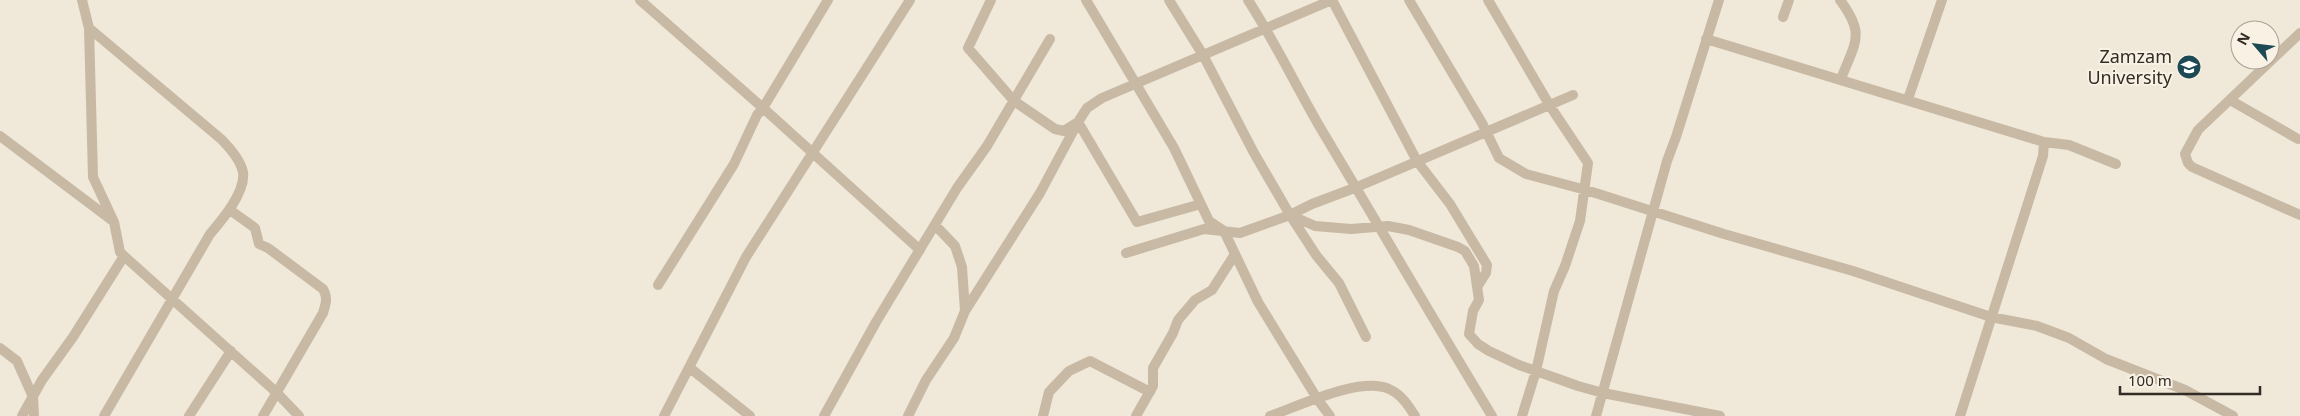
<svg xmlns="http://www.w3.org/2000/svg" width="2300" height="416" viewBox="0 0 2300 416" font-family="'Noto Sans',sans-serif">
	<rect width="100%" height="100%" fill="#f0e8d8"/>
	<g fill="none" stroke-linecap="round" stroke-linejoin="round">
		<path stroke="#c8b9a4" stroke-width="10" d="M640,0L763,108L828,0
			M1086,0L1174,148L1209,221L1224,231L1258,302L1318,400L1330,416
			M1169,0L1203,55L1254,153L1290,215L1316,255L1339,283L1366,337
			M1248,0C1275,42 1296,86 1321,129C1378,224 1434,321 1492,416
			M1409,0L1482,123L1499,158L1526,174L1586,190L1724,234L1853,271L1991,317L2037,326L2069,338L2106,359L2185,390L2233,416
			M1488,0L1550,106L1588,163L1580,221L1565,266L1554,291L1536,371L1522,416
			M1840,0C1866,35 1855,42 1841,79
			M1783,17L1789,0
			M89,28L221,139C230,148 240,159 243,172C246,192 222,220 210,234L104,416
			M2300,33L2198,130L2185,154L2188,163L2192,167L2300,215
			M1706,39L2044,142
			M1908,99L1942,0
			M2230,100L2298,139
			M0,136L113,221
			M1201,204L1137,222L1078,122L1087,108L1102,98L1332,0L1417,161L1450,204L1487,265L1486,273L1477,287
			M230,210L255,228L259,244L268,248L323,289C328,298 326,303 323,313L263,416
			M1290,215L1312,204L1357,187L1573,95
			M1126,253L1204,229L1240,233L1290,215L1315,226L1351,229L1388,226L1409,230L1458,247L1465,251L1474,266L1479,300L1473,311L1469,334L1478,344L1489,351L1519,365L1578,386L1603,393L1720,416
			M124,256L276,392L299,416
			M658,285L734,164L757,115L763,108L920,250
			M965,311L1040,193L1078,122L1064,131L1055,129L1014,101L968,48L991,0
			M0,348L17,361L33,397L34,416
			M690,368L750,416
			M22,416L42,380L73,337L124,256L120,252L114,222L93,177L89,28L82,0
			M189,416L231,351
			M664,416L746,257L910,0
			M824,416L876,322L957,188L987,146L1050,39
			M908,416L926,380L954,338L965,311L962,267L955,246L935,225
			M1043,416L1049,392L1069,371L1090,361L1150,392
			M1136,416L1153,386V368L1173,333L1178,320L1195,300L1212,290L1235,254
			M1270,416C1299,406 1360,376 1389,389C1401,394 1408,405 1415,416
			M1596,416L1667,161L1676,137L1719,0
			M1960,416L2043,156L2044,142L2069,145L2116,164"/>
	</g>
	<defs>
		<symbol id="university-disc" viewBox="-11 -11 22 22"><circle r="9.5" fill="#1c4953" stroke="#f8f1e4"/><path d="M0-5L7-2L0 1L-7-2ZM-4 1L0 2.5L4 1V4Q0 6-4 4Z" fill="#fff"/></symbol>
	</defs>
	<g fill-rule="evenodd">
		<use href="#university-disc" x="2175" y="53" width="28" height="28"/>
	</g>
	<g text-anchor="middle" stroke-width="4" stroke-linejoin="round" paint-order="stroke">
		<g font-size="18" fill="#332c26" stroke="#f8f1e4" text-anchor="end">
			<text x="2172" y="63">Zamzam<tspan x="2172" dy="21">University</tspan></text>
		</g>
	</g>
	<g transform="translate(2255 45) rotate(298)"><circle r="24" fill="#f8f1e4" stroke="#a9a298"/>
	<path d="M0-4L9 19L0 12L-9 19Z" fill="#1c4953"/>
	<text y="-8" font-size="14" font-weight="bold" text-anchor="middle" fill="#332c26">N</text>
	</g>
	<path d="M2120 386v8h140v-8" fill="none" stroke="#332c26" stroke-width="2.5"/>
	<text x="2128" y="386" font-size="15" fill="#332c26" stroke="#f8f1e4" stroke-width="4" paint-order="stroke">100 m</text>
</svg>
